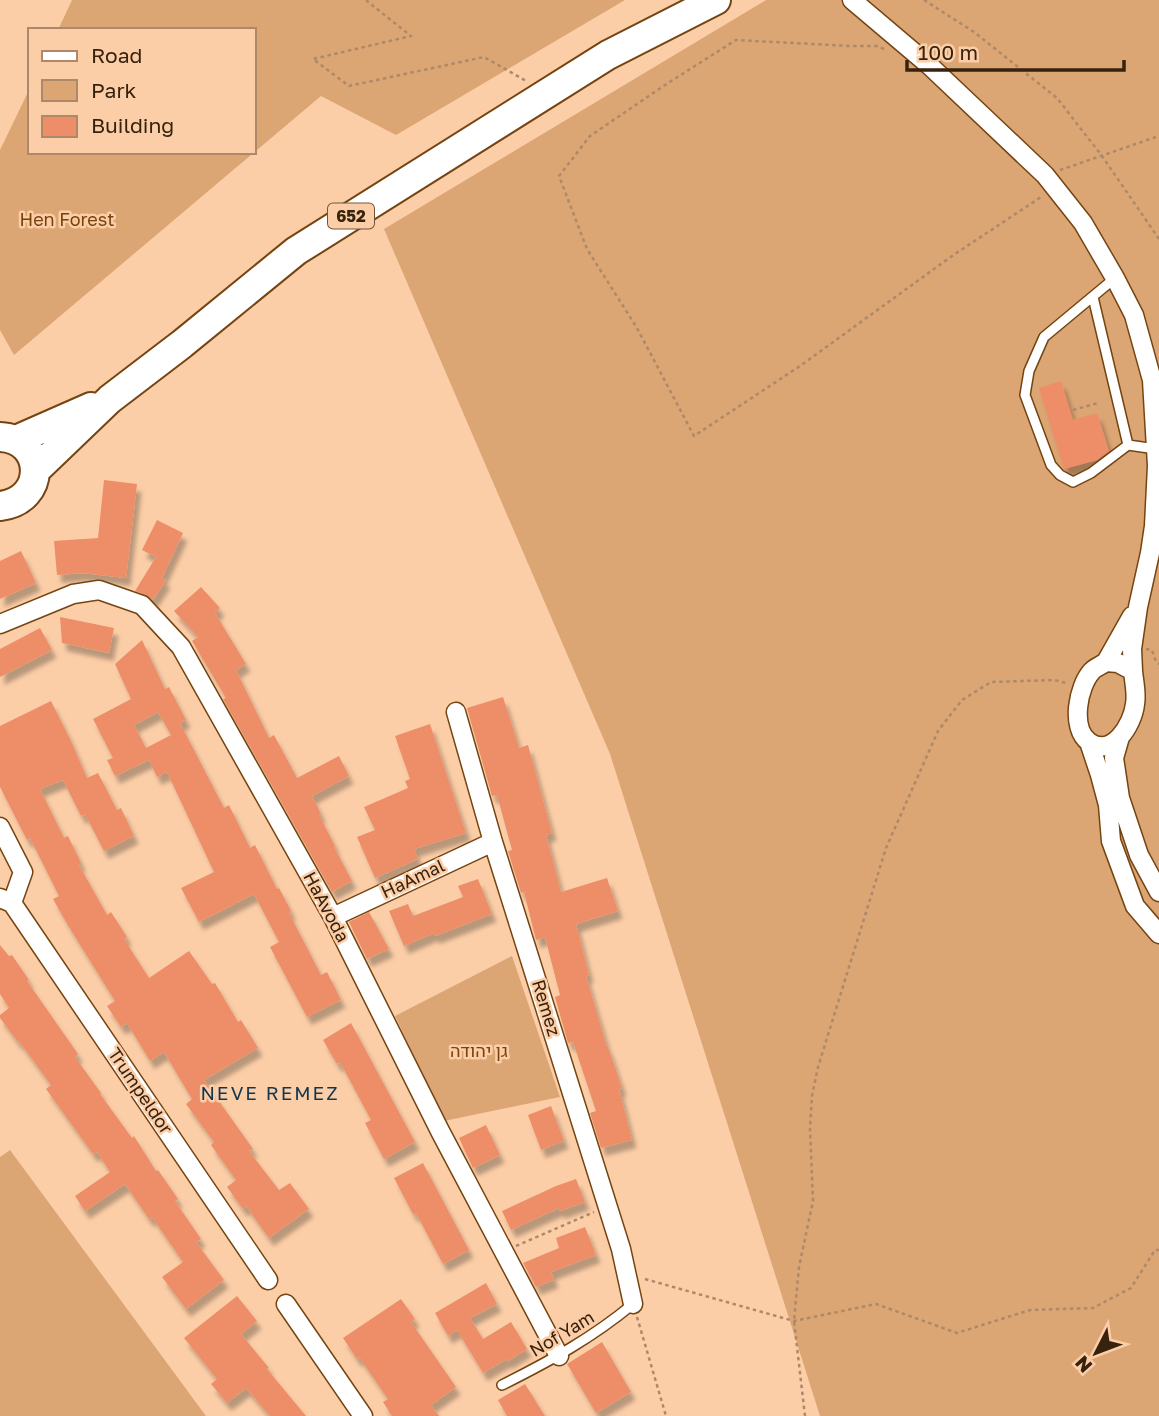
<svg xmlns="http://www.w3.org/2000/svg" width="1159" height="1416" viewBox="0 0 1159 1416" font-family="'Golos Text',Heebo,sans-serif">
	<defs>
		<filter id="shadow"><feDropShadow dx="4.5" dy="8" stdDeviation="2" flood-color="#0004"/></filter>
	</defs>
	<rect width="100%" height="100%" fill="#fccea7"/>
	<path fill="#dca574" d="M72,0H625L396,135L321,96L14,355L0,330V150L30,88V152H254V30H58Z
		M766,0H1159V1416H820L610,754L384,229Z
		M512,956L560,1097L444,1121L395,1016Z
		M10,1150L206,1416H0V1157Z"/>
	<path fill="#ed8e68" fill-rule="evenodd" filter="url(#shadow)" d="M1061,381L1073,420L1097,413L1109,451L1097,460L1064,469L1039,388Z
		M104,480L137,484L126,578L83,573L57,575L54,541L98,538Z
		M157,520L183,533L162,578L166,580L153,600L146,595L135,591L156,557L142,550Z
		M21,551L36,583L0,599V561Z
		M201,587L220,608L215,613L246,664L236,670L269,738L274,735L297,778L339,756L349,776L312,796L321,814L319,815L335,846L334,847L352,881L332,892L223,699L226,698L192,641L198,637L174,611Z
		M60,617L114,628L109,653L62,643Z
		M40,628L52,650L0,677V649Z
		M142,640L165,689L169,687L186,720L180,723L224,808L229,805L250,848L255,845L277,889L279,888L291,911L289,913L321,975L327,972L341,1000L307,1017L270,947L279,942L254,894L199,922L181,888L214,872L167,772L157,777L149,760L115,776L107,760L113,758L93,719L131,699L115,664ZM158,712L171,735L146,748L134,725Z
		M503,697L519,748L528,745L552,833L546,835L561,892L607,878L618,911L576,924L589,975L586,976L607,1047H608L622,1088L619,1089L632,1140L601,1148L590,1113L596,1111L573,1042L568,1043L555,997L560,995L545,937L536,940L524,892L521,893L508,851L512,850L497,795L492,796L467,708Z
		M51,701L70,739L87,778L98,773L117,810L121,808L134,836L104,851L85,814L81,816L63,780L40,789L64,838L68,836L81,863L79,865L107,915L111,912L127,937L124,939L149,978L189,951L212,984L215,983L238,1022L241,1020L258,1048L204,1080L253,1149L249,1151L279,1190L290,1183L309,1209L269,1238L246,1206L243,1209L227,1187L236,1180L211,1145L214,1142L186,1104L192,1099L164,1052L150,1061L127,1023L121,1027L107,1006L115,1001L69,927L53,899L59,896L30,838L27,840L0,787V726Z
		M430,724L466,833L414,849L418,859L375,878L357,837L375,830L364,807L408,788L405,781L410,779L395,736Z
		M478,879L492,914L435,936L434,933L404,946L389,911L408,904L413,916L463,897L458,886Z
		M369,912L389,949L367,959L349,922Z
		M0,945L9,956L12,955L29,980L27,981L78,1054L75,1057L101,1093L100,1094L132,1138L134,1136L156,1171L158,1170L178,1199L175,1201L201,1239L196,1242L224,1280L186,1309L162,1277L183,1262L152,1217L149,1219L125,1184L85,1211L75,1196L110,1172L97,1152L93,1154L46,1089L51,1085L19,1041L18,1042L0,1018V1015L9,1008L0,994Z
		M351,1023L415,1142L384,1159L365,1123L371,1120L340,1062L337,1064L323,1040Z
		M551,1106L564,1141L541,1150L528,1115Z
		M486,1125L500,1155L473,1168L459,1138Z
		M423,1163L469,1250L443,1264L416,1213L413,1214L394,1178Z
		M576,1179L585,1202L560,1211L559,1208L511,1230L502,1211L556,1186Z
		M585,1227L596,1255L551,1272L554,1280L536,1287L523,1263L559,1248L556,1238Z
		M486,1283L497,1304L470,1318L483,1339L511,1322L527,1349L508,1361L507,1359L483,1373L457,1330L448,1336L435,1313Z
		M237,1296L257,1321L241,1334L269,1368L267,1369L306,1416H270L246,1388L227,1403L211,1384L217,1379L184,1338Z
		M401,1299L415,1319L411,1322L456,1387L431,1405L439,1416H392L383,1402L388,1399L359,1357L357,1359L343,1338Z
		M602,1342L631,1392L596,1413L567,1364Z
		M525,1384L545,1416H507L498,1400Z"/>
	<g fill="none" stroke-linecap="round" stroke-linejoin="round">
		<defs>
			<path id="lane" d="M1115,278L1044,337L1029,371L1025,395L1051,465L1060,475L1073,482L1091,473L1128,445
				M1093,297L1128,445L1156,449
				M502,1385C550,1361 592,1338 633,1304"/>
			<path id="street" d="M852,0L930,66L1045,175L1083,223L1115,278L1134,315L1152,380L1157,466L1154,526L1150,553L1138,607L1132,649L1133,671
				M0,624L73,594L99,590L142,605L181,647L333,917L440,1131L559,1356
				M1106,662L1118,663L1133,671C1134,682 1137,694 1135,704C1133,724 1112,759 1089,742C1070,728 1078,686 1092,671C1096,667 1102,665 1106,662Z
				M1106,662L1132,616
				M456,712L493,842L621,1249L633,1304
				M1120,737L1114,758L1120,798L1139,855L1159,892
				M1089,742L1100,775L1108,805L1111,841L1135,906L1159,934
				M0,827L23,872L12,903
				M0,898L12,903L268,1280
				M333,917L493,842
				M286,1304L363,1416"/>
			<path id="primary" d="M0,437C46,439 47,501 0,506
				M16,440L91,407
				M36,470L110,399L182,344L296,251L608,55L716,0"/>
		</defs>
		<use href="#lane" stroke="#744411" stroke-width="12"/>
		<use href="#street" stroke="#744411" stroke-width="21"/>
		<use href="#primary" stroke="#744411" stroke-width="32"/>
		<path stroke="#ad8969" stroke-width="2.5" stroke-dasharray="3.5 3.5" stroke-linecap="butt" d="M368,0L367,1L411,36L313,59L349,86L484,57L528,82
			M924,0L974,32L1057,98L1102,156L1159,239
			M884,49L877,46H850L736,40L668,83L590,136L559,176L587,249L637,328L694,436L800,366L952,256L1041,197
			M1060,170L1159,136
			M1073,410L1098,403
			M1146,649L1152,650L1156,662L1159,664
			M516,1246L594,1212
			M645,1279L794,1321L876,1304L957,1333L1030,1310L1093,1308L1131,1288L1155,1250H1159
			M637,1317L666,1416
			M805,1416L794,1321L799,1267L813,1201L810,1128L812,1096L818,1067L886,848L938,731L962,700L991,682L1054,680L1066,683"/>
		<use href="#lane" stroke="#fff" stroke-width="9"/>
		<use href="#street" stroke="#fff" stroke-width="18"/>
		<use href="#primary" stroke="#fff" stroke-width="28"/>
	</g>
	<g text-anchor="middle" stroke-width="5" stroke-linejoin="round" paint-order="stroke">
		<rect fill="#fccea7" stroke="#72563c" stroke-width="2" x="328" y="203.5" width="46" height="25" rx="5"/>
		<g font-size="16" font-weight="bold" fill="#37220e">
			<text x="351" y="222">652</text>
		</g>
		<g font-size="18" fill="#75430b" stroke="#fccea7">
			<text x="67" y="226">Hen Forest</text>
			<text x="479" y="1057">גן יהודה</text>
		</g>
		<g font-size="18" fill="#37220e" stroke="#fccea7">
			<text transform="translate(413 879) rotate(-25)" y="6">HaAmal</text>
			<text transform="translate(326 907) rotate(62)" y="6">HaAvoda</text>
			<text transform="translate(546 1008) rotate(73)" y="6">Remez</text>
			<text transform="translate(140 1091) rotate(56)" y="6">Trumpeldor</text>
			<text transform="translate(562 1334) rotate(-31)" y="6">Nof Yam</text>
		</g>
		<g font-size="19" letter-spacing="2" fill="#12364f" stroke="#fccea7">
			<text x="270" y="1100">NEVE REMEZ</text>
		</g>
	</g>
	<rect x="28" y="28" width="228" height="126" fill="#fccea7" stroke="#ad896a" stroke-width="2"/>
	<rect x="42" y="51" width="35" height="10" fill="#ffffff" stroke="#ad896a" stroke-width="2"/>
	<text x="91" y="63" font-size="21" fill="#37220e">Road</text>
	<rect x="42" y="80" width="35" height="21" fill="#dca574" stroke="#ad896a" stroke-width="2"/>
	<text x="91" y="98" font-size="21" fill="#37220e">Park</text>
	<rect x="42" y="116" width="35" height="21" fill="#ed8e68" stroke="#ad896a" stroke-width="2"/>
	<text x="91" y="133" font-size="21" fill="#37220e">Building</text>
	<g transform="translate(1096 1353) rotate(228)" stroke="#fccea7" stroke-width="5" paint-order="stroke">
	<path d="M0-5L12 26L0 18L-12 26Z" fill="#37220e"/>
	<text y="-10" font-size="19" font-weight="bold" text-anchor="middle" fill="#37220e">N</text>
	</g>
	<path d="M907 60v10h217v-10" fill="none" stroke="#37220e" stroke-width="3.5"/>
	<text x="918" y="60" font-size="21" fill="#37220e" stroke="#fccea7" stroke-width="5" paint-order="stroke">100 m</text>
</svg>
